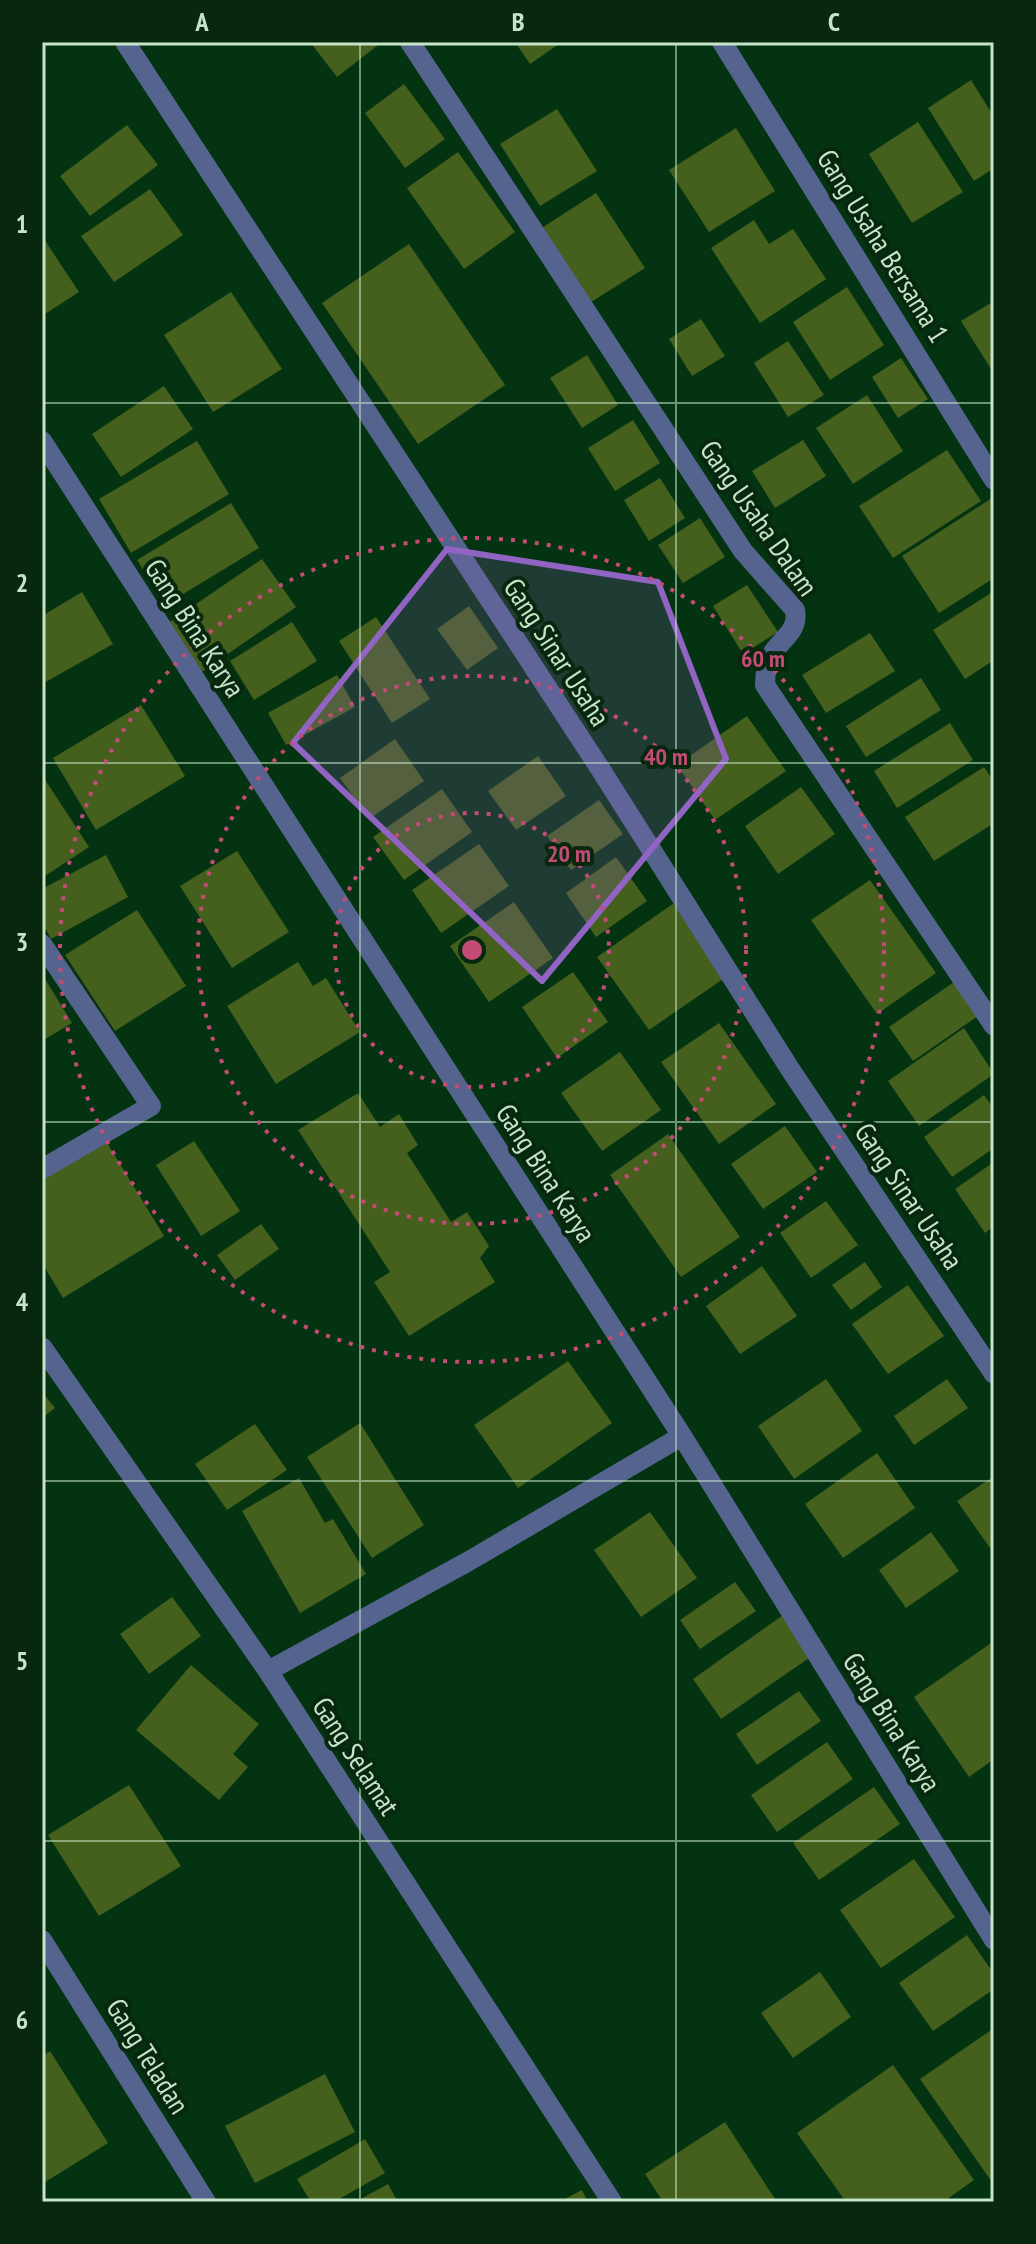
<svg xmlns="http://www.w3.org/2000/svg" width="1036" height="2244" viewBox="0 0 1036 2244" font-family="'PT Sans Narrow',sans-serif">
	<rect width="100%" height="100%" fill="#033311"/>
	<path fill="#455f1d" d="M310,42H382L337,77Z
		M515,42H562L530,64Z
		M971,80L994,117V168L974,181L928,108Z
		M404,84L445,139L405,168L365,113Z
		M557,109L597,171L540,206L500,144Z
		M918,122L963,192L912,223L869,154Z
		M127,125L158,165L90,216L60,176Z
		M736,128L775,191L709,232L669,170Z
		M458,152L515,232L464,269L407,188Z
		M150,189L183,235L114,282L81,236Z
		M596,193L645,268L588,304L540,229Z
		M754,220L769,244L793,229L826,279L760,323L711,248Z
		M42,236L79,292L42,316Z
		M409,244L505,385L418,444L322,303Z
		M847,287L884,345L830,380L793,322Z
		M231,292L282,369L213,412L164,335Z
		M994,301V367L991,369L961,321Z
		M701,319L725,356L692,376L669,339Z
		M788,341L824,395L788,417L754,363Z
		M587,355L618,405L582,428L550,378Z
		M901,358L928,399L898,418L872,377Z
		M164,386L193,429L121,477L92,434Z
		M867,395L903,451L853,484L816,428Z
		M633,420L660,463L615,491L588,448Z
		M803,440L826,476L775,508L752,471Z
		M197,441L229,494L131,553L99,499Z
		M947,450L981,501L893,558L859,506Z
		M660,478L685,518L649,541L624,500Z
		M992,498L994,501V578L939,613L902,556Z
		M231,503L259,548L165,605L137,560Z
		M700,518L725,557L683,583L658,545Z
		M262,559L296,607L197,675L164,626Z
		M747,585L778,632L743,654L713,606Z
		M994,591V660L965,679L933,630Z
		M82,592L113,644L42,684V616Z
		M469,606L498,648L467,670L437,629Z
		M376,617L430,699L392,723L339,641Z
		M292,622L317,661L254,700L230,661Z
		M870,633L895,671L826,713L802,675Z
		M337,675L355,707L286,745L268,713Z
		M921,678L941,710L866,757L846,726Z
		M141,705L185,776L96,830L53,758Z
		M747,716L786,771L715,820L677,765Z
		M950,723L973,760L897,808L874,771Z
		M395,739L424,781L369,819L340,778Z
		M538,756L566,796L516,830L488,791Z
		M984,767L994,782V823L934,861L905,817Z
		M42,775L89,847L42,878Z
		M801,787L835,834L778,874L745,826Z
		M442,789L472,832L404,880L373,837Z
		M599,800L623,834L571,870L547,836Z
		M479,844L509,886L441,933L412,890Z
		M237,851L289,932L232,968L180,886Z
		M106,855L128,897L51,939L42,922V889Z
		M616,857L647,901L596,937L566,893Z
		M870,880L936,973L877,1014L811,920Z
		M514,902L553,958L489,1002L450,946Z
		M674,903L726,977L649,1030L597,957Z
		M137,910L186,986L115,1031L65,955Z
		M298,962L313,986L326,978L360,1032L276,1084L227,1006Z
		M573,972L608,1022L557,1058L522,1007Z
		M42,974L72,1023L42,1041Z
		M954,982L978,1016L913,1061L889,1027Z
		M719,1023L776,1104L719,1144L661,1062Z
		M964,1028L994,1074L919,1126L888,1081Z
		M620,1052L661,1110L602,1151L561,1093Z
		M358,1093L380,1127L399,1114L418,1145L407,1153L451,1222L467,1212L489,1246L480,1258L495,1282L409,1336L374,1282L390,1272L298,1130Z
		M984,1095L994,1109V1148L952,1177L924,1137Z
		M785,1126L817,1172L763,1209L731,1164Z
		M668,1134L740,1237L681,1277L610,1175Z
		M106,1141L164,1236L63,1298L42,1263V1180Z
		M194,1141L240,1211L201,1236L156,1165Z
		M994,1162V1226L985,1233L955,1189Z
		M826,1201L858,1245L811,1278L780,1233Z
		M261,1224L279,1249L235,1280L217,1255Z
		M865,1262L882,1287L851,1310L832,1285Z
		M762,1266L797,1316L740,1354L706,1306Z
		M908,1285L944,1336L888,1374L852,1324Z
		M568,1361L612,1423L518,1488L474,1425Z
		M826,1379L862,1431L794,1479L758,1426Z
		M947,1379L968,1408L914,1445L894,1416Z
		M42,1392L55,1408L42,1418Z
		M360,1423L424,1525L372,1558L307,1457Z
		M255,1424L287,1470L227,1510L195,1464Z
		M877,1453L915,1508L843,1558L805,1504Z
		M994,1476V1545L990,1548L957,1501Z
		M299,1478L325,1523L333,1519L366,1574L300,1613L242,1511Z
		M650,1512L697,1578L641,1617L594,1550Z
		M931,1532L959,1571L906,1608L879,1570Z
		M735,1582L756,1611L700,1649L680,1620Z
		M172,1597L201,1636L149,1674L120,1634Z
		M783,1615L812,1656L721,1719L693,1679Z
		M994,1641V1759L969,1777L914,1697Z
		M191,1665L259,1724L233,1754L248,1767L219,1800L136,1730Z
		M799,1691L821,1721L757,1765L736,1734Z
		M827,1742L853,1779L777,1832L751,1795Z
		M129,1785L181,1866L99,1916L48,1835Z
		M874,1787L900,1824L819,1880L793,1843Z
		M914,1859L955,1917L881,1968L840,1910Z
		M967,1935L994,1974V1989L933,2031L899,1983Z
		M820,1972L851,2017L793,2058L761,2013Z
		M994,2028V2185L920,2079Z
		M50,2051L108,2143L42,2184V2056Z
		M893,2065L974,2180L943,2202H846L797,2133Z
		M325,2074L355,2132L255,2183L225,2126Z
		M725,2122L777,2202H663L645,2174Z
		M365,2139L385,2173L334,2202H311L297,2179Z
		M388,2184L398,2202H355Z
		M582,2190L588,2202H559Z"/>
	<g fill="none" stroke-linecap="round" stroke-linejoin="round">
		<path stroke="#55648e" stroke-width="20" d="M125,42L601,770L790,1069L994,1374
			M410,42L743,551L795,610C799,631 782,638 772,654C766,665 765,674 765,685L994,1026
			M722,42L994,480
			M42,441L682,1436L994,1940
			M42,944L151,1106L42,1169
			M42,1347L268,1671L612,2202
			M268,1671L469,1561L682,1436
			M42,1940L206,2202"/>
	</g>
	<path fill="#9163c2" fill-opacity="0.2" stroke="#9163c2" stroke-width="6" stroke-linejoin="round" d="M447,549L658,582L726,759L542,981L293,743Z"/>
	<path fill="none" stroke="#c5e4c8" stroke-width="2" stroke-opacity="0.55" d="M360,42V2202M676,42V2202M42,403H994M42,763H994M42,1122H994M42,1481H994M42,1841H994"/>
	<g fill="none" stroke="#c34b76" stroke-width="4" stroke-dasharray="4 8">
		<circle cx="472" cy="950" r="137"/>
		<circle cx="472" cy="950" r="274"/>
		<circle cx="472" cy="950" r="412"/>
	</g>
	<g text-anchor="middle" stroke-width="8" stroke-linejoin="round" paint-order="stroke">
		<g font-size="28" fill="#c5e4c8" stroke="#08270f">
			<text transform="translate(883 246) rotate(58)" y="10">Gang Usaha Bersama 1</text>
			<text transform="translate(759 518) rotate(55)" y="10">Gang Usaha Dalam</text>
			<text transform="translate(195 628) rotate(57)" y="10">Gang Bina Karya</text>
			<text transform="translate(557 652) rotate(57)" y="10">Gang Sinar Usaha</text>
			<text transform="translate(546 1173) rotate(57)" y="10">Gang Bina Karya</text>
			<text transform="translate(909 1196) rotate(56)" y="10">Gang Sinar Usaha</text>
			<text transform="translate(892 1722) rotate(58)" y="10">Gang Bina Karya</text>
			<text transform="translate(356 1756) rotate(57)" y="10">Gang Selamat</text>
			<text transform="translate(148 2056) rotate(58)" y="10">Gang Teladan</text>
		</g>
	</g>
	<circle cx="472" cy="950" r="12" fill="#c34b76" stroke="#08270f" stroke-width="4"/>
	<g font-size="24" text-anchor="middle" font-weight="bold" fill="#c34b76" stroke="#08270f" stroke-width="8" stroke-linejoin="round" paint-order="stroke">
		<text x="763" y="667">60 m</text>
		<text x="666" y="765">40 m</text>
		<text x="569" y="862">20 m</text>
	</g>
	<rect width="1036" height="2244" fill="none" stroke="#08270f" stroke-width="88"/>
	<rect x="44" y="44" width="948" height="2156" fill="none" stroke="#c5e4c8" stroke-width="3"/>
	<g font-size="26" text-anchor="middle" font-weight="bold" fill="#c5e4c8">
		<text x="202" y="31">A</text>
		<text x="518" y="31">B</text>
		<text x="834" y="31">C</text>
		<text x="22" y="233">1</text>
		<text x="22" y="592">2</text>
		<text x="22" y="951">3</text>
		<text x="22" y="1311">4</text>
		<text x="22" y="1670">5</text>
		<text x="22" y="2029">6</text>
	</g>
</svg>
